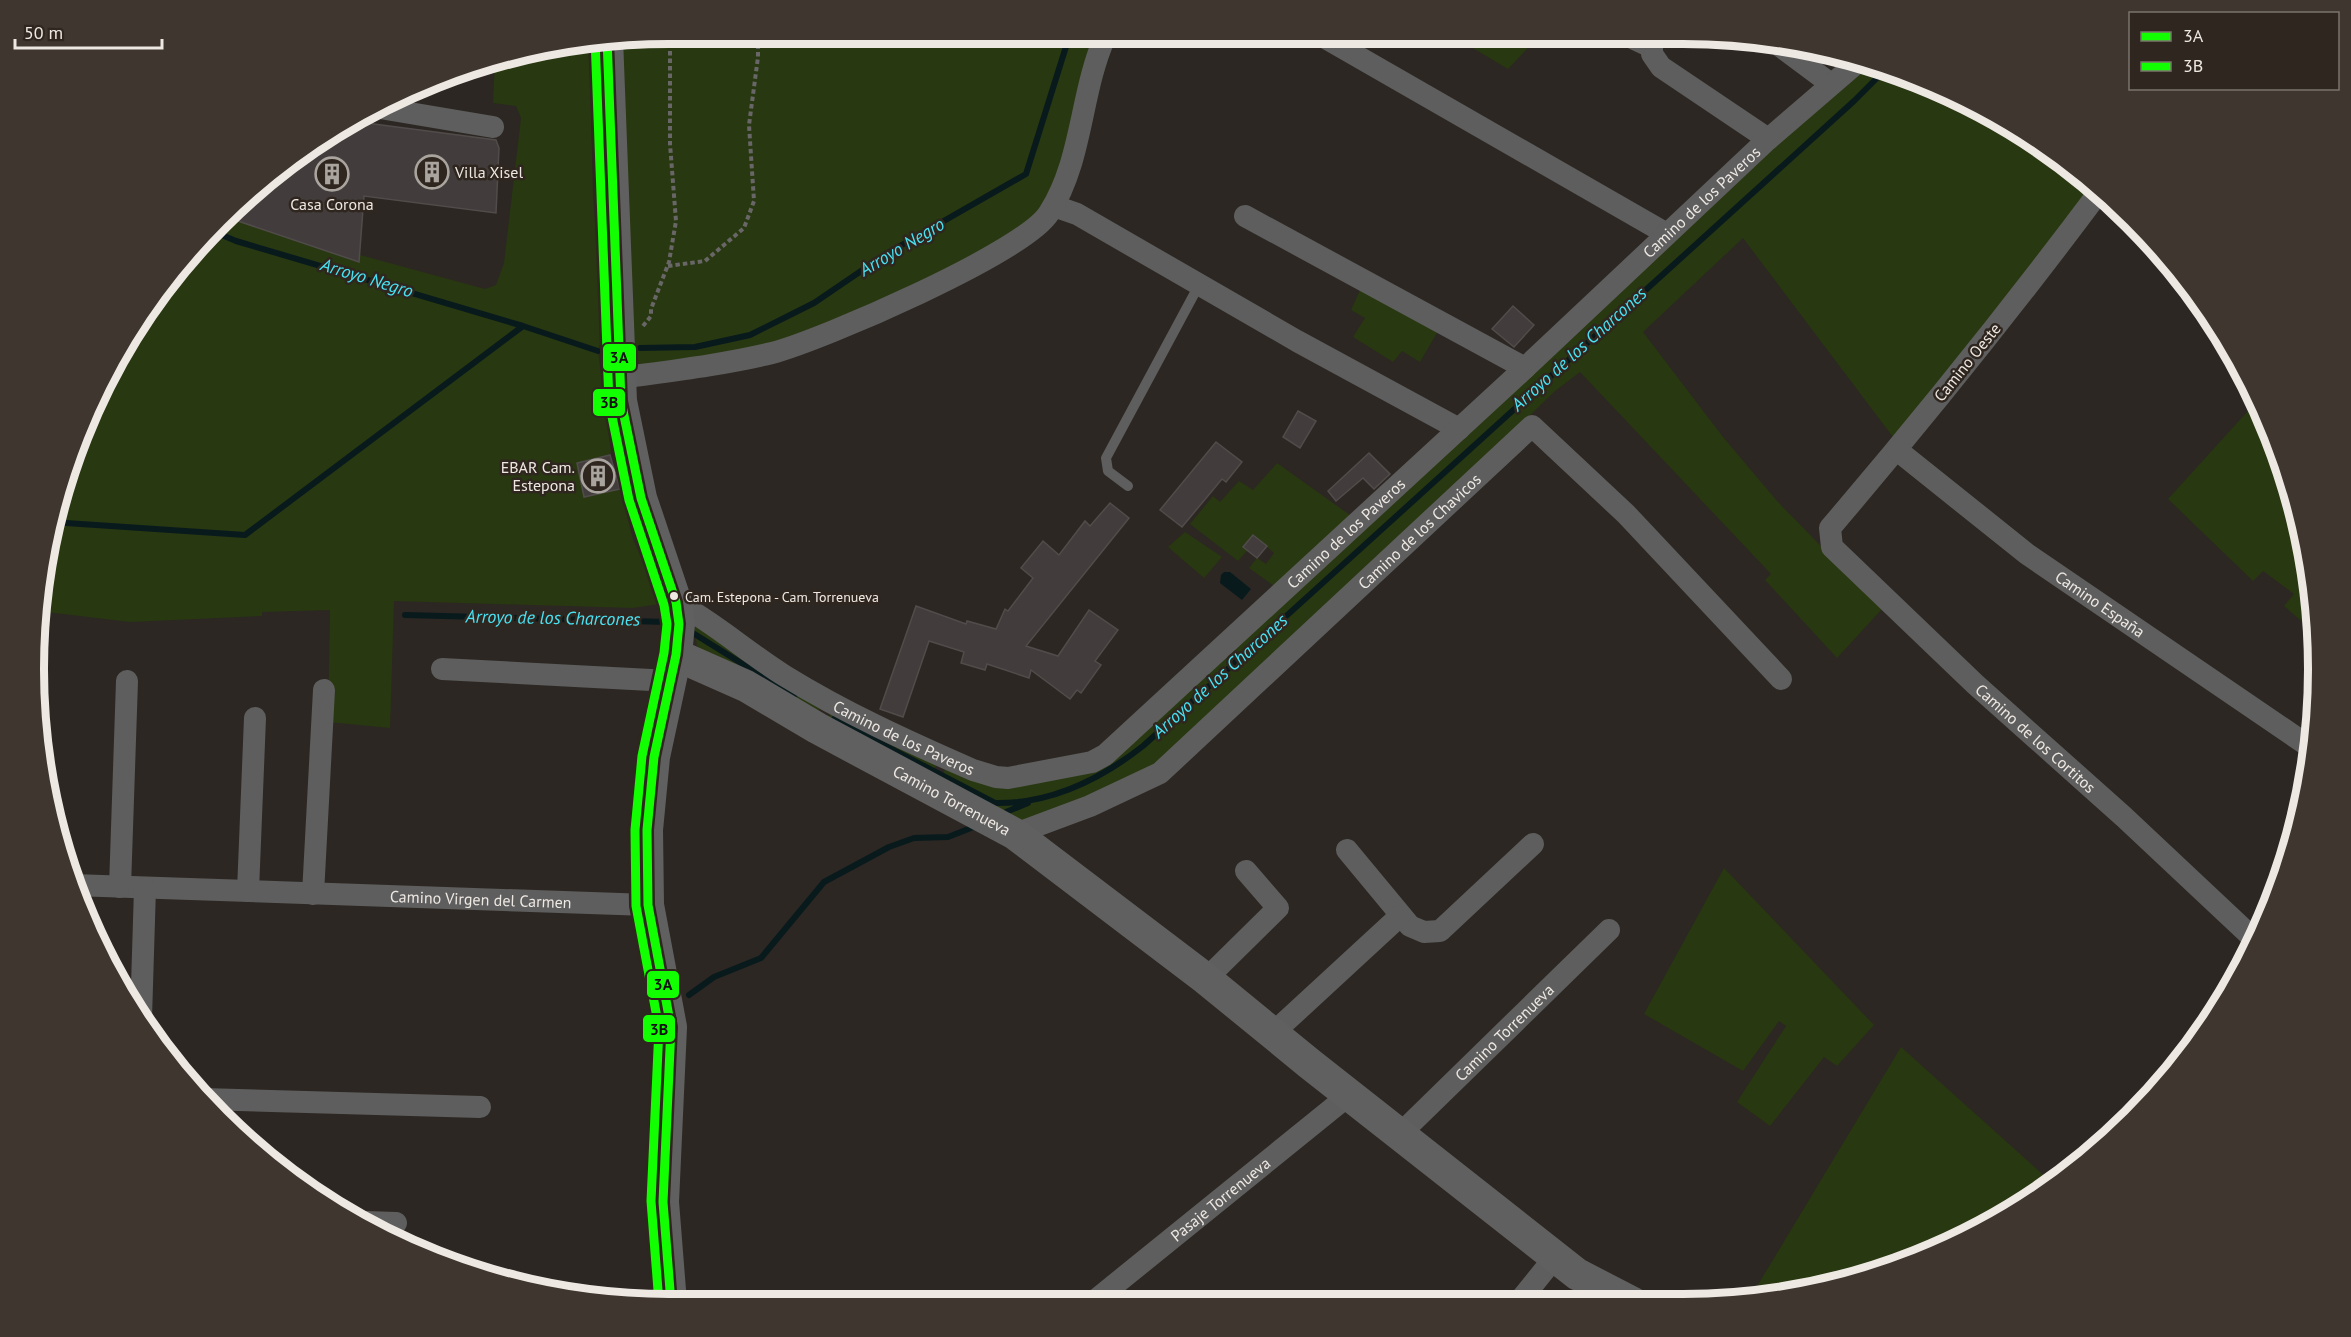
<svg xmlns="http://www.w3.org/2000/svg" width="2351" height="1337" viewBox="0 0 2351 1337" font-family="'PT Sans',sans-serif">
	<rect width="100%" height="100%" fill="#2c2722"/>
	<path fill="#283811" d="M1451,35H1540L1508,69Z
		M1115,37L1072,178L1016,235L877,306L781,341L733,353L639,365L634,341L620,38Z
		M589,38L593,195L603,334L598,351L611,451L610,455L577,464L584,497L620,489L633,539L661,604L632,608L394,601L390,728L328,722L330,610L262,612V616L130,622L38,611C41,520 88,391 140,315C163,282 193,251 219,219L223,216L358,262L360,255L485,289L496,285L504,263L521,118L516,106L493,103L495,60Z
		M1872,64L1886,67L2035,140L2093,187L1896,441L1743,238L1643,332L1723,437L1777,501L1882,609L1837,658L1765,580L1771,574L1580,372L1555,391L1442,501L1179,746L1127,783L1019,823L937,785L948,764L962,770L1094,767L1777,145Z
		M1361,288L1438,331L1420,362L1402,351L1393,362L1353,337L1365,318L1351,310Z
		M2257,401L2269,425L2306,544L2314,632L2284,606L2294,594L2263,571L2253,581L2168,499Z
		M1277,463L1354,518L1274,586L1249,568L1257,558L1266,564L1274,553L1253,535L1243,547L1247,551L1238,561L1190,524L1213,496L1220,502L1239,481L1253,490Z
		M1185,532L1222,557L1204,578L1168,547Z
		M693,619L821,706L814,720L706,653L697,646Z
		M832,712L937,764L929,779L825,724Z
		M1724,868L1874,1025L1837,1066L1824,1057L1770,1126L1737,1102L1786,1026L1779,1021L1743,1071L1644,1014Z
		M1901,1047L2050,1181L2001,1219L1886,1270L1750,1298Z"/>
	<path fill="#091a1d" d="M1224,572H1230L1251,589L1242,600L1220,583L1221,575Z"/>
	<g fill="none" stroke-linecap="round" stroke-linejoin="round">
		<path stroke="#091a1d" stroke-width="6" d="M210,230L236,241L523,326
			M640,348L695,347L750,335L814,303L886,254L1026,174L1069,37
			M51,522L245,535L523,326L598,351
			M405,615L668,622
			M688,630L794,696
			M834,719L995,803C1050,804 1101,779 1143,746L1854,101L1888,67
			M1006,812L1028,803
			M689,995L714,977L761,958L824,882L889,847L914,838L948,837L976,826"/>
	</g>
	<path fill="#423d3c" stroke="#514c4b" stroke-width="1.5" d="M351,121L496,140L499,148L496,213L364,196L359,262L223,216L282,164Z
		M1513,306L1534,325L1514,347L1492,329Z
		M1298,411L1316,421L1300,448L1283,437Z
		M1216,442L1242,462L1226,482L1222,479L1182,527L1160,510Z
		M1369,453L1390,474L1374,489L1363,478L1336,501L1328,491Z
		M610,455L620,489L584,497L577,463Z
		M1110,503L1129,518L1026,646L1058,656L1089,610L1118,630L1095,661L1101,665L1081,693L1077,690L1070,699L1031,670L1029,678L987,664L985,670L961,663L964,652L929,641L903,717L880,709L916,606L966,624L967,621L996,629L1005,609L1008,611L1033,578L1021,568L1043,541L1059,555L1085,521L1090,526Z
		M1253,535L1267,546L1257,558L1243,547Z"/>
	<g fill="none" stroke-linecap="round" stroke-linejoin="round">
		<path stroke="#686666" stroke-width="4" stroke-dasharray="4.5 3" stroke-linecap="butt" d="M668,266L705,261L744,228L754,201L749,125L758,57V38
			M643,326L651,316V309L669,262L676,221L670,144V38"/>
		<path stroke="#5e5e5e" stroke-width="10" d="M1612,35L1652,54
			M1128,486L1108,471L1106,458L1199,285"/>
		<g stroke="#5e5e5e" stroke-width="22">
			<path d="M1322,36L1667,234"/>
			<path d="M1652,36V54L1661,67L1768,139"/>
			<path d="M1780,46L1831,84"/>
			<path d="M374,107L493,127"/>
			<path id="s1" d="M2099,192C2013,307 1923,419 1830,528L1832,547L1975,684L2124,817L2255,940"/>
			<path d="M1054,206L1077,214L1297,341L1459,429"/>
			<path d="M1245,216L1525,368"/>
			<path d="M620,378C670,371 722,365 772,353C822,340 1025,252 1049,213C1083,160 1080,93 1105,37"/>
			<path id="s2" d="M1897,450L2027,554L2310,747"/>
			<path id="s3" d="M676,602C715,623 748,653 785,676C845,713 909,742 973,770L996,777L1008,778L1092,762L1105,755L1525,368L1765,142L1859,61"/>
			<path d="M442,669L670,681"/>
			<path id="s4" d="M1015,834L1090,806L1160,773L1532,426L1626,514L1781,679"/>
			<path d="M1347,850L1410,926L1424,932L1440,931L1533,844"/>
			<path id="s5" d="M73,885L648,905"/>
			<path d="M120,887L127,681"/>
			<path d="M248,891L255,718"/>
			<path d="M313,894L324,690"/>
			<path d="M1206,979L1278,908L1246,871"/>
			<path d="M141,1018L145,888"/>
			<path d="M1272,1034L1400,916"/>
			<path d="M203,1099L480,1107"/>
			<path id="s6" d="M1399,1135L1609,930"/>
			<path d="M366,1222L396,1223"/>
			<path id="s7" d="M1092,1303L1349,1095"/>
			<path d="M1518,1303L1555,1257"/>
		</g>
		<g stroke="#616060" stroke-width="32">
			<path d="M607,38L621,401L641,498L676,602L679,624L676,655L654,757L647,830L648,905L671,1027L663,1202L671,1303"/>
			<path id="s8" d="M676,655L746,686L817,728L1015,834L1206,979L1310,1064L1577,1274L1633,1303"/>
		</g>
		<defs>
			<path id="bus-1" d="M607,38L621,401L641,498L676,602L679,624L676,655L654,757L647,830L648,905L671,1027L663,1202L671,1303"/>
			<path id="bus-2" d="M595,38L609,402L629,500L664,605L667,624L664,653L642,756L635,830L636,906L659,1028L651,1201L659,1303"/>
		</defs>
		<use href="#bus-1" stroke="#2f261f" stroke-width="14"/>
		<use href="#bus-2" stroke="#2f261f" stroke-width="14"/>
		<use href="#bus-1" stroke="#1f0" stroke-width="9"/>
		<use href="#bus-2" stroke="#1f0" stroke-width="9"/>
	</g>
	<defs>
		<symbol id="building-ring" viewBox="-11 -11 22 22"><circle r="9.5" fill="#2f261f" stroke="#aaa49f" stroke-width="1.5"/><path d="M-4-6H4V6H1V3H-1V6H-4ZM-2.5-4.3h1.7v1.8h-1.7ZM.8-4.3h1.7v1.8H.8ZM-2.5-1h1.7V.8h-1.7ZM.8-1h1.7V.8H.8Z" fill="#aaa49f"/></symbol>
	</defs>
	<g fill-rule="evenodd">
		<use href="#building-ring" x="413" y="153" width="38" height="38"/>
		<use href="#building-ring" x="313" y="155" width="38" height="38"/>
		<use href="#building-ring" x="579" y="457" width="38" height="38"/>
	</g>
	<circle fill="#eee8e3" stroke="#2f261f" stroke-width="2" cx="674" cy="596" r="5"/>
	<g text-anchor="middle" stroke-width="5" stroke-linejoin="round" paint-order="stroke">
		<g font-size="14" fill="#eee8e3" stroke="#2f261f" text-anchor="start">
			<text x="685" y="602">Cam. Estepona - Cam. Torrenueva</text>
		</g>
		<g font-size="16" fill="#eee8e3" stroke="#2f261f" text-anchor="start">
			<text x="455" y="178">Villa Xisel</text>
			<text x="332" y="210" text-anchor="middle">Casa Corona</text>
			<text x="575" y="473" text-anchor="end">EBAR Cam.<tspan x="575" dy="18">Estepona</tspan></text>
		</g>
		<g font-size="16" fill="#eee8e3" stroke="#2f261f">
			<text dy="6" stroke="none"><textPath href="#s3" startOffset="1292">Camino de los Paveros</textPath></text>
			<text transform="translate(1967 362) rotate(-51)" y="6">Camino Oeste</text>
			<text dy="6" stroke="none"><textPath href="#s4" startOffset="512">Camino de los Chavicos</textPath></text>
			<text dy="6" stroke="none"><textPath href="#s3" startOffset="806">Camino de los Paveros</textPath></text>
			<text dy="6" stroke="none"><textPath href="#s2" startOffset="255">Camino España</textPath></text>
			<text dy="6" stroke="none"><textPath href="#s3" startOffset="266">Camino de los Paveros</textPath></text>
			<text dy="6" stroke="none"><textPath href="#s1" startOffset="729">Camino de los Cortitos</textPath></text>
			<text dy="6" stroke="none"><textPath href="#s8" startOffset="312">Camino Torrenueva</textPath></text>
			<text dy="6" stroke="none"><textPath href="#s5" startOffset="408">Camino Virgen del Carmen</textPath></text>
			<text dy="6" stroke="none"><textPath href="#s6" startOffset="147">Camino Torrenueva</textPath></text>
			<text dy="6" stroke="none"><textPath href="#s7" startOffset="165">Pasaje Torrenueva</textPath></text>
		</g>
		<g font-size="18" font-style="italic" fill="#49e2f3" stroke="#2f261f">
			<text transform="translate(902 247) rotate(-31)" y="6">Arroyo Negro</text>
			<text transform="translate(367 278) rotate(17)" y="6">Arroyo Negro</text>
			<text transform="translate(1579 349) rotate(-42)" y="6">Arroyo de los Charcones</text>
			<text transform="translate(553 618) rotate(1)" y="6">Arroyo de los Charcones</text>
			<text transform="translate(1220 676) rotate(-42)" y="6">Arroyo de los Charcones</text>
		</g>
	</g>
	<path d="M0 0H2351V1337H0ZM669 44H1683A625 625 0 0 1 2308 669V669A625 625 0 0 1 1683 1294H669A625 625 0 0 1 44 669V669A625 625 0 0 1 669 44Z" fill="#3e362f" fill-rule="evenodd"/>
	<path fill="none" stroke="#eee8e3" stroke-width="8" d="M669 44H1683A625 625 0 0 1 2308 669V669A625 625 0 0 1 1683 1294H669A625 625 0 0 1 44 669V669A625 625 0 0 1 669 44Z"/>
	<g stroke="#2f261f" stroke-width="2">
		<rect x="602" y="343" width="35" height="29" rx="6" fill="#1f0"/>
		<rect x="592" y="388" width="34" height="29" rx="6" fill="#1f0"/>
		<rect x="646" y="970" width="34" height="29" rx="6" fill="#1f0"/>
		<rect x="642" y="1014" width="34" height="29" rx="6" fill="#1f0"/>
	</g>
	<g font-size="16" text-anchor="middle" font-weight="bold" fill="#111">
		<text x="619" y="363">3A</text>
		<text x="609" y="408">3B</text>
		<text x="663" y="990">3A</text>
		<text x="659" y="1035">3B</text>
	</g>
	<rect x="2129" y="12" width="210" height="78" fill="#2f261f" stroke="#7b746d" stroke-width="1.5"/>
	<rect x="2141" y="32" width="30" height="9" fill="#11ff00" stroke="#7b746d" stroke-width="1.5"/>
	<text x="2183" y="42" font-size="18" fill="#eee8e3">3A</text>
	<rect x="2141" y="62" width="30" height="9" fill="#11ff00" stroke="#7b746d" stroke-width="1.5"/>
	<text x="2183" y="72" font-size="18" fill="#eee8e3">3B</text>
	<path d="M15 39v9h147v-9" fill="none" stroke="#eee8e3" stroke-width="3"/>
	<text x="24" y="39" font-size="18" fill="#eee8e3" stroke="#2f261f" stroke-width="4.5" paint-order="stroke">50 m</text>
</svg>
